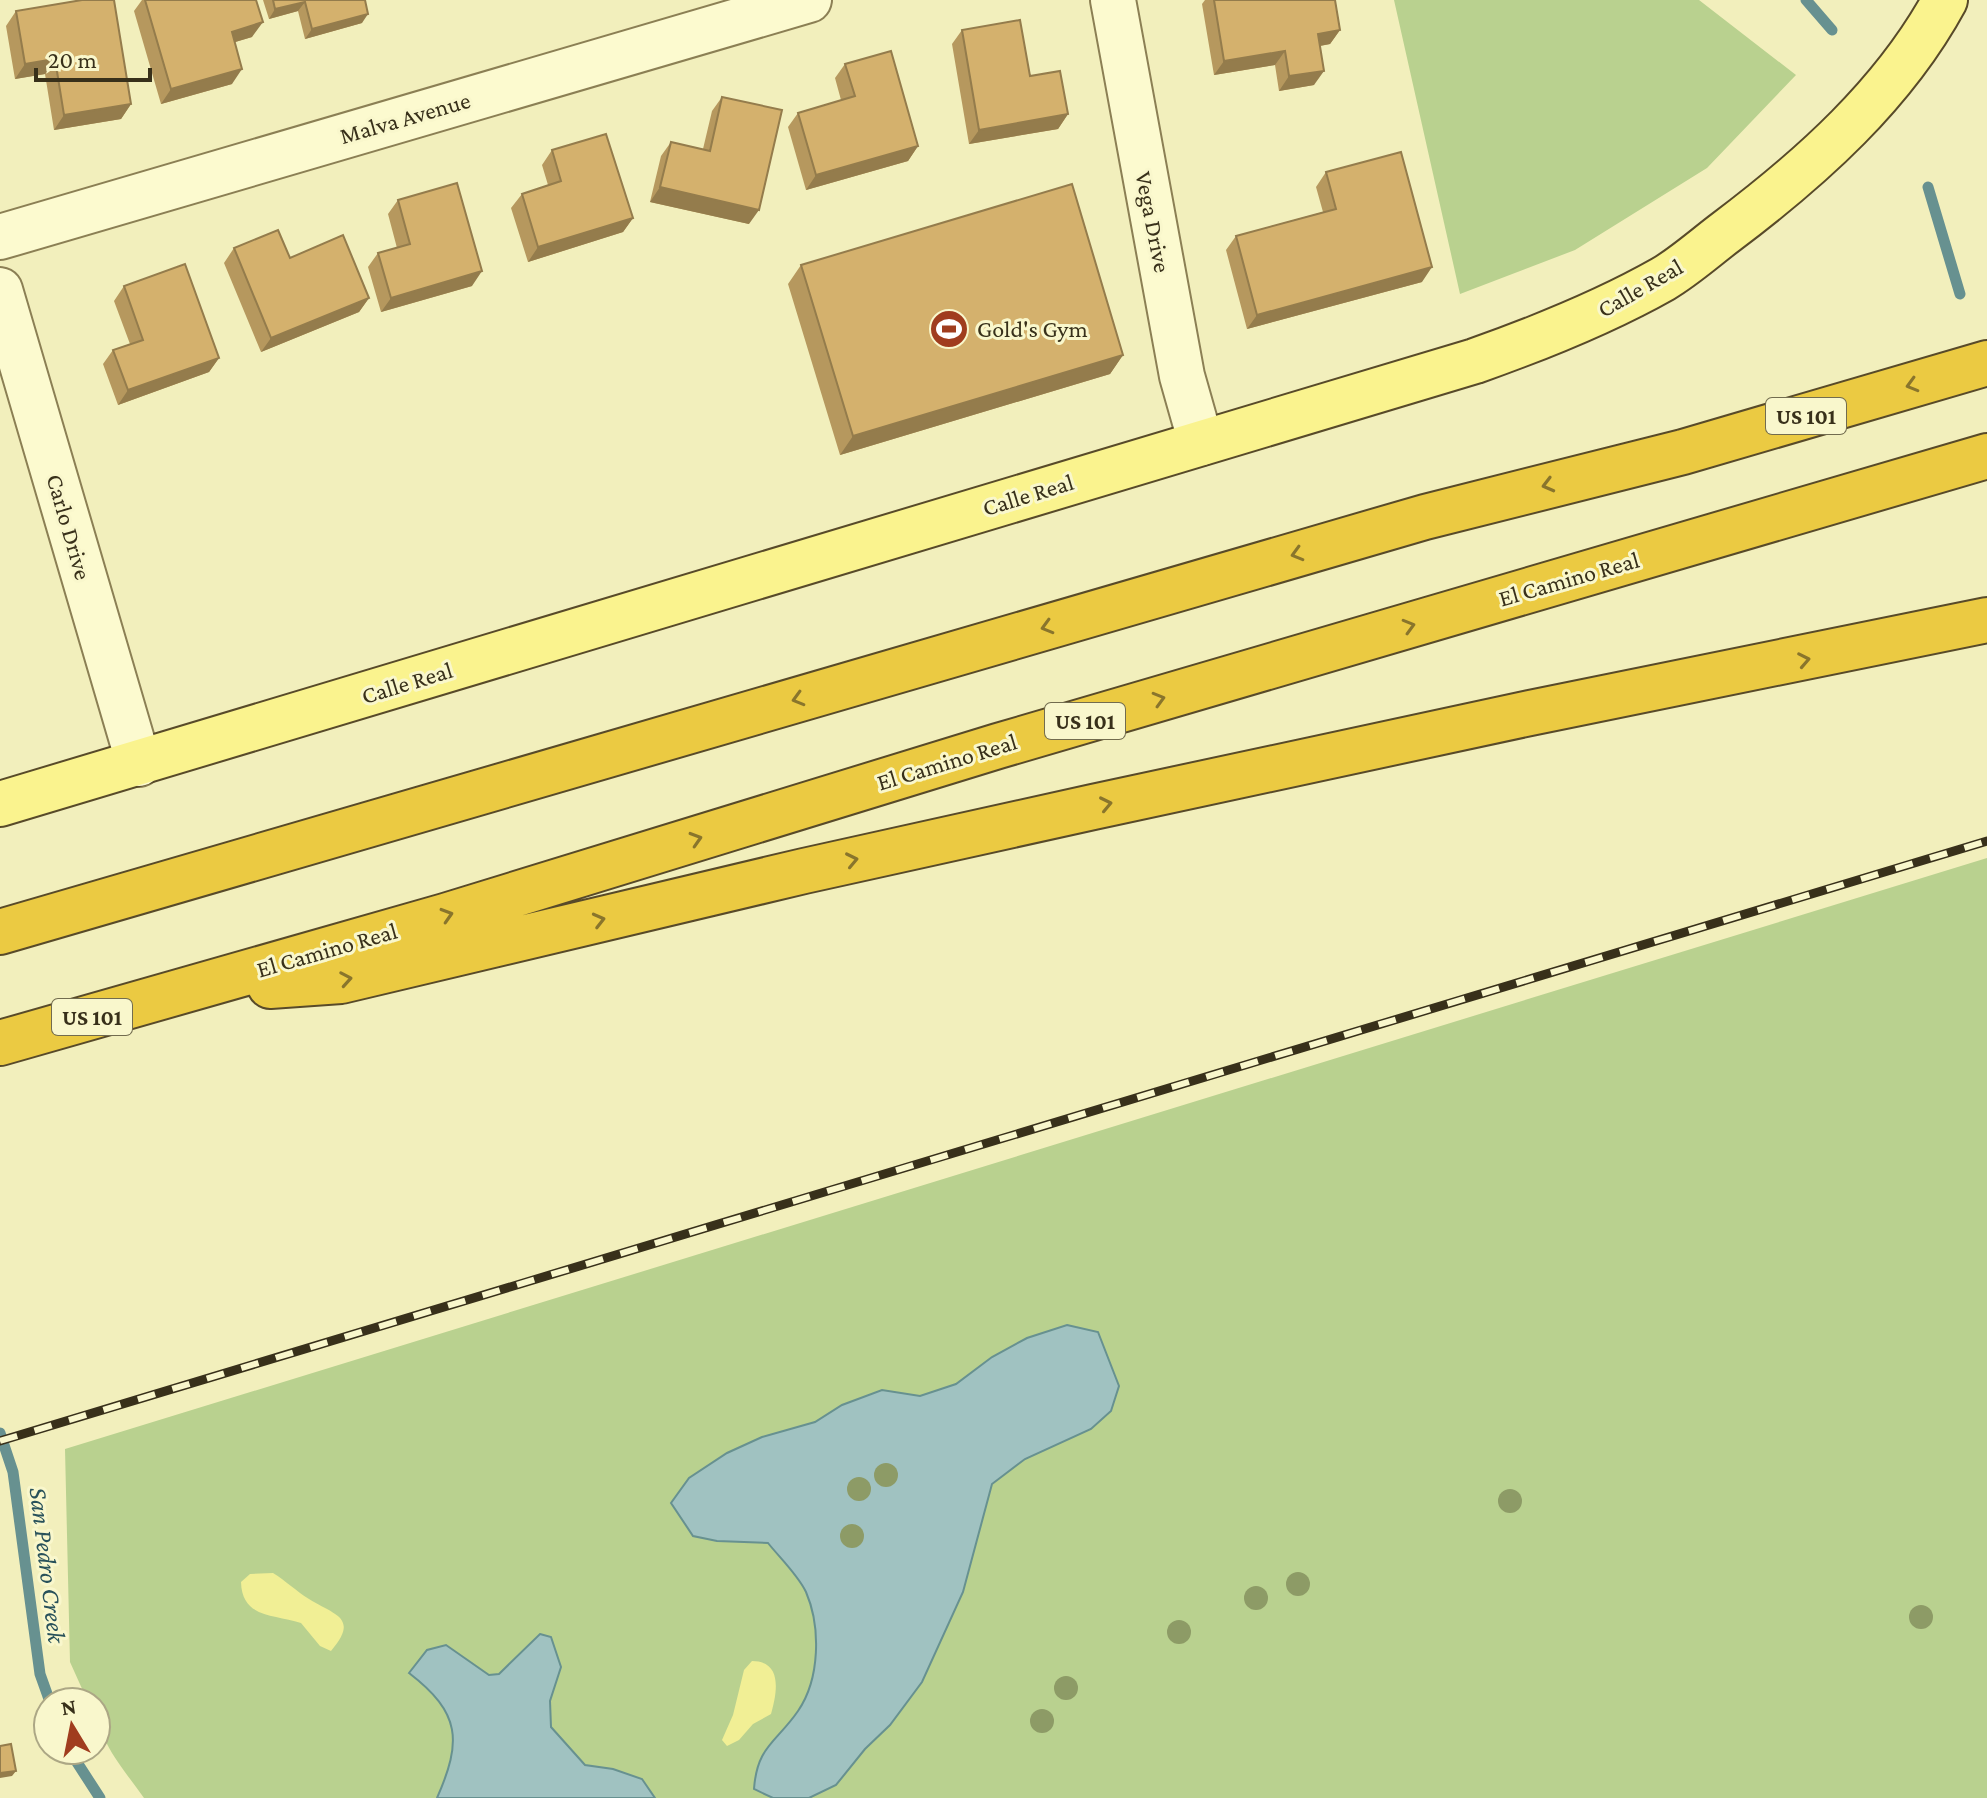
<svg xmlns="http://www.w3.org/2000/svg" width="1987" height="1798" viewBox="0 0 1987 1798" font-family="'Crimson Pro',serif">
	<rect width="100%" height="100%" fill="#f2efbc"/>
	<path fill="#b9d18f" d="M1394,0H1699L1796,75L1707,168L1575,250L1460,294Z
		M1987,858V1798H144C123,1768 96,1740 96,1702H88L70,1662L65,1449Z"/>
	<path fill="#f1ef95" d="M273,1573C286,1581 296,1591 309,1599C334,1615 360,1617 331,1651L320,1646L301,1623C275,1614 242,1619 241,1582L250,1574Z
		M752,1661C783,1661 777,1693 771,1714L753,1724L739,1740L727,1746L722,1740L733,1715L744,1670Z"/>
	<path fill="#a0c2c1" stroke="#679190" stroke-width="2" d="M1067,1325L1098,1332L1119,1386L1111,1411L1091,1429L1025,1459L992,1484L963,1592L922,1682L890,1725L865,1749L836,1785L809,1798H773L754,1789C757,1746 776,1743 798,1711C820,1679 821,1627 806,1592C798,1575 780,1558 768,1543L717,1541L693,1536L671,1503L689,1478L727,1453L762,1437L815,1422L842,1405L882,1390L920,1396L956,1384L992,1357L1027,1338Z
		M540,1634L551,1637L561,1667L550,1701L551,1727L585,1765L613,1769L642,1779L655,1798H437C462,1741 461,1713 409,1673L427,1650L446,1645L489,1675L499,1674Z"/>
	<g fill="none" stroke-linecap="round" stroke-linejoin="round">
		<path stroke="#679190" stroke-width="11" d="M1806,0L1832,30
			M1928,187L1960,294
			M0,1433L13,1472L40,1674L50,1702
			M69,1750L100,1798"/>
		<defs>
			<path id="minor" d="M1113,0L1182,376L1201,443
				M0,237L809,0
				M0,290L139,764"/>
			<path id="major" d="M0,804L1475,361C1540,338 1603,313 1663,279C1685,266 1706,247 1726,232C1811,168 1894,94 1945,0"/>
			<path id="highway" d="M0,932L1425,517L1683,452L1987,363
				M270,986L341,981L804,871L1093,807L1530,713L1987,620
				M0,1043L445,916L998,746L1987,456"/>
		</defs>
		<use href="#minor" stroke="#8b7f54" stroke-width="48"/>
		<use href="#major" stroke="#584a29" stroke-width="48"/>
		<use href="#highway" stroke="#584a29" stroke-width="48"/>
		<use href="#minor" stroke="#fcfacf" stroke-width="44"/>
		<use href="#major" stroke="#faf38e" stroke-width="44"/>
		<use href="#highway" stroke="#ebca42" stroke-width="44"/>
		<defs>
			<path id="rail" d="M0,1441L1987,841"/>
		</defs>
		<use href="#rail" stroke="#38301a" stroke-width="9"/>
		<use href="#rail" stroke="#f9f7cc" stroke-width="6" stroke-dasharray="18" stroke-linecap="butt"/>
	</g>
	<g fill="#8d9b66">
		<circle cx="886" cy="1475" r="12"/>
		<circle cx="859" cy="1489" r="12"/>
		<circle cx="1510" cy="1501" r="12"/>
		<circle cx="852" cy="1536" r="12"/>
		<circle cx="1298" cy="1584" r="12"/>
		<circle cx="1256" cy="1598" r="12"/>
		<circle cx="1921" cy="1617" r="12"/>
		<circle cx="1179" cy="1632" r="12"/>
		<circle cx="1066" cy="1688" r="12"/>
		<circle cx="1042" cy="1721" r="12"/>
	</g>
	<path fill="#b6985e" d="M142,0H256L252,37L235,42L232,84L161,104L134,11Z
		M263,0H365L362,23L305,39L298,11L269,19Z
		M1205,0H1335L1340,30L1330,44L1320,46L1314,85L1279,91L1275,65L1214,75L1202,4Z
		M16,11L131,104L121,119L54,130L45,74L15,79L6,26Z
		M962,30L1030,76L1068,114L1058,129L969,144L952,44Z
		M845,64L918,146L908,161L806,190L788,127L798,113L841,100L835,78Z
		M722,97L749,224L650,202L661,156L671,142L703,149L712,111Z
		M552,150L633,218L623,232L528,262L511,208L522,194L548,185L542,165Z
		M1326,172L1422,282L1247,329L1226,250L1236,236L1323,212L1316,187Z
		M398,200L472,286L381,312L368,267L378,253L397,248L388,214Z
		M234,248L290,258L369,298L359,312L261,352L224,263Z
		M801,265L1123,355L1110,374L840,455L788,284Z
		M124,286L219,358L209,372L118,405L103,364L113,350L130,344L114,301Z"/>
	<path fill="#947c4c" d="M305,2L298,11L269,19L275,9Z
		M368,14L362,23L305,39L312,29Z
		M263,22L252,37L222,46L232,32Z
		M1340,30L1330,44L1308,48L1318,34Z
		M1285,51L1275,65L1214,75L1224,61Z
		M55,59L45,74L15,79L25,64Z
		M242,69L232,84L161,104L171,89Z
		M1324,71L1314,85L1279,91L1289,76Z
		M131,104L121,119L54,130L64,115Z
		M1068,114L1058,129L969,144L979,130Z
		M918,146L908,161L806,190L816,175Z
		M660,187L759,210L749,224L650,202Z
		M633,218L623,232L528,262L538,247Z
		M1432,267L1422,282L1247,329L1257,315Z
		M482,271L472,286L381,312L391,298Z
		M369,298L359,312L261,352L271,338Z
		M1123,355L1110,374L840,455L853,436Z
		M219,358L209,372L118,405L128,390Z
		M16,1771L12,1776L0,1778V1773Z"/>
	<path fill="#d4b16d" stroke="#947c4c" stroke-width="2" d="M82,0H114L131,104L64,115L55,59L25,64L16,11Z
		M145,0H256L263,22L232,32L242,69L171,89Z
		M273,0H365L368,14L312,29L305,2L275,9Z
		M1214,0H1335L1340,30L1318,34L1324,71L1289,76L1285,51L1224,61Z
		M1020,20L1030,76L1060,71L1068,114L979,130L962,30Z
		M891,51L918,146L816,175L798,113L855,96L845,64Z
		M722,97L782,110L759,210L660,187L671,142L710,151Z
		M606,134L633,218L538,247L522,194L561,181L552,150Z
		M1401,152L1432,267L1257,315L1236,236L1336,209L1326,172Z
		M457,183L482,271L391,298L378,253L410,244L398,200Z
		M1072,184L1123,355L853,436L801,265Z
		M278,230L290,258L343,235L369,298L271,338L234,248Z
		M185,264L219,358L128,390L113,350L143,340L124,286Z
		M11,1744L16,1771L0,1773V1746Z"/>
	<defs><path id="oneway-chevron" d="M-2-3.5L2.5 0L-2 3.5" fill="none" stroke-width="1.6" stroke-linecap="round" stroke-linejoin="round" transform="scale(2)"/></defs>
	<g stroke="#89752c">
		<use href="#oneway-chevron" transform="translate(1912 385) rotate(164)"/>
		<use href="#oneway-chevron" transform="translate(1548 485) rotate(165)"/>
		<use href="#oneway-chevron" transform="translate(1297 554) rotate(164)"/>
		<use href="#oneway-chevron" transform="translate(1409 626) rotate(-16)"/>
		<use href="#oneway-chevron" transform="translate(1047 627) rotate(164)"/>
		<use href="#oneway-chevron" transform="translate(1804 660) rotate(-11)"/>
		<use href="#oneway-chevron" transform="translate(798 699) rotate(164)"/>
		<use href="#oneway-chevron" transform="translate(1159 699) rotate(-16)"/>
		<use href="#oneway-chevron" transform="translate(1106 804) rotate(-12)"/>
		<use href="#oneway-chevron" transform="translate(696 839) rotate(-17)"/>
		<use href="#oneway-chevron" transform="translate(852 860) rotate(-12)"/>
		<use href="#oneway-chevron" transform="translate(447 915) rotate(-17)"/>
		<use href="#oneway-chevron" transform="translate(599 920) rotate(-14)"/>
		<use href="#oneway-chevron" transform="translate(346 979) rotate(-10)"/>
	</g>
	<defs>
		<symbol id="stadium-disc" viewBox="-11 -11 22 22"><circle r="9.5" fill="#a03d1e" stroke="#f9f7cc"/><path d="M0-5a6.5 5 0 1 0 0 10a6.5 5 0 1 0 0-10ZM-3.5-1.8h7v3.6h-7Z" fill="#fff"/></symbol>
	</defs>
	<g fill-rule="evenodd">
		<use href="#stadium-disc" x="927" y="307" width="44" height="44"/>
	</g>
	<g text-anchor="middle" stroke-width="6" stroke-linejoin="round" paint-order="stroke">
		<g fill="#f9f7cc" stroke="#726c4f" stroke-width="2">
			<rect x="1766" y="398" width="80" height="36" rx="6"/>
			<rect x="1045" y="703" width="80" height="36" rx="6"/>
			<rect x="52" y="999" width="80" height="36" rx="6"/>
		</g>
		<g font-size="22" font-weight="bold" fill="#38301a">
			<text x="1806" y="424">US 101</text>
			<text x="1085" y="729">US 101</text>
			<text x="92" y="1025">US 101</text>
		</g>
		<g font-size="24" fill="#38301a" stroke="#f9f7cc">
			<text transform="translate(405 118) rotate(-16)" y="8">Malva Avenue</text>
			<text transform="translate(1153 222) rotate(79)" y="8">Vega Drive</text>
			<text transform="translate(1640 288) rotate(-30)" y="8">Calle Real</text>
			<text transform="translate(1028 495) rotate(-17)" y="8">Calle Real</text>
			<text transform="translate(69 527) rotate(74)" y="8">Carlo Drive</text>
			<text transform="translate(1569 579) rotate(-16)" y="8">El Camino Real</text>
			<text transform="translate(407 683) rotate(-17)" y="8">Calle Real</text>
			<text transform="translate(947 762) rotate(-17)" y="8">El Camino Real</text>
			<text transform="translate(327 950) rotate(-16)" y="8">El Camino Real</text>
		</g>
		<g font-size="24" fill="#38301a" stroke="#f9f7cc" text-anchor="start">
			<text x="977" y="337">Gold's Gym</text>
		</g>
		<g font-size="26" font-style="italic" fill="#28515a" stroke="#f9f7cc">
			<text transform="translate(48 1565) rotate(83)" y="9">San Pedro Creek</text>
		</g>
	</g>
	<g transform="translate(72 1726) rotate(350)"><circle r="38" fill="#f9f7cc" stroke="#aca785" stroke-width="2"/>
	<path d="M0-6L14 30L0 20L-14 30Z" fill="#a03d1e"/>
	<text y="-12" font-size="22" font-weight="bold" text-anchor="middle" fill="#38301a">N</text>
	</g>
	<path d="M36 68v12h114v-12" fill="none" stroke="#38301a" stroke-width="4"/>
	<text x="48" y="68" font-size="24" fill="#38301a" stroke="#f9f7cc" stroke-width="6" paint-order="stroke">20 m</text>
</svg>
